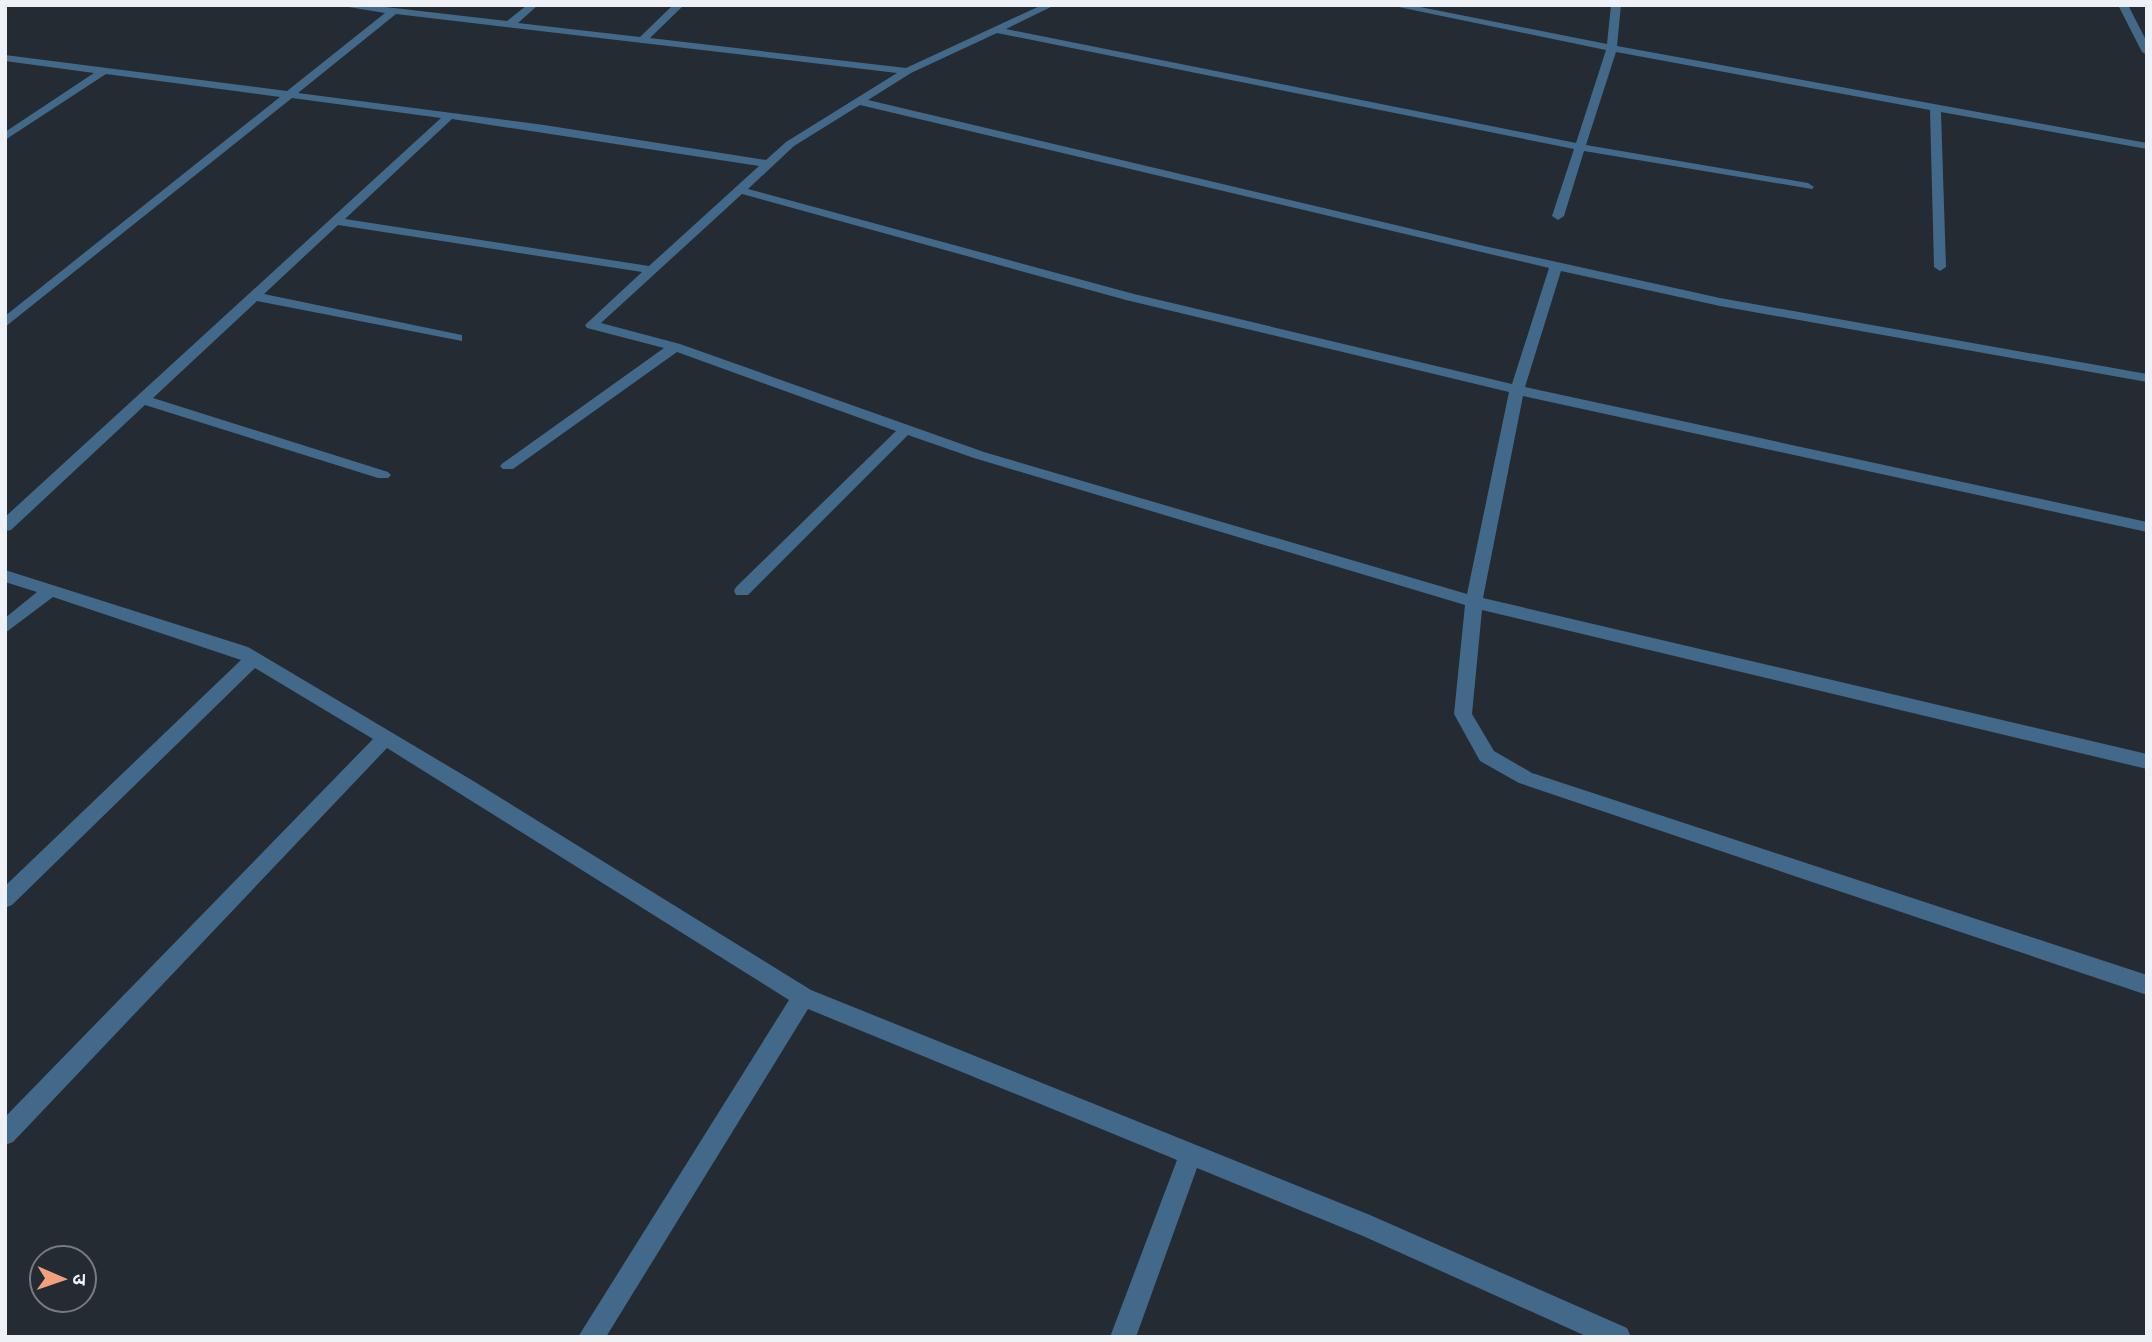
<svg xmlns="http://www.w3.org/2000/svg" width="2152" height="1342" viewBox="0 0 2152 1342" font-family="'Varela Round','Noto Sans Devanagari',sans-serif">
	<rect width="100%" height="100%" fill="#242b32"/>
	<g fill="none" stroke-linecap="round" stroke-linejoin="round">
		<path fill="#426989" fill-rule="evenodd" d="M336,5H368L507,21L527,5H538L518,23L640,37L673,5H684L650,38L906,68L1042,5H1055L1006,29L1576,143L1606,50L1389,5H1410L1607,44L1611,5H1621L1617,46L2147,143V149L1941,112L1946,267L1940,271L1934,267L1930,110L1616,52L1586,145L1808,183L1814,187L1812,189L1584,151L1564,216L1558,220L1552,216L1574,149L997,33L911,73L868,100L1484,246L1720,298L2147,374V382L1720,306L1561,271L1525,387L2147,522V532L1523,396L1483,598L2147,754V769L1482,610L1472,714L1494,751L1532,773L2147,975V995L1519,783L1480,761L1454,714L1465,605L974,458L908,435L748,595H736L734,591L736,587L896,431L677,352L513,469H503L500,466L503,463L664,348L587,328L585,325L642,272L338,225L264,294L457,334L462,335V341L257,301L153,398L388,472L391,475L388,478H378L145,405L11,530L5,531V517L441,118L292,98L5,327V316L280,97L106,74L5,140V132L94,73L5,61V55L287,91L385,13ZM396,14L897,73L786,142L766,160L544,125L298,93ZM860,105L1549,268L1512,384L1134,294L748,189L794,146ZM452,119L759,166L649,266L345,219ZM742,194L1126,300L1509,392L1467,594L984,452L680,344L601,323Z
			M2118,5H2128L2147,42V55L2142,52Z
			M5,570L248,647L475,782L811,990L1370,1215L1627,1328L1631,1337H1588L1363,1236L1197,1168L1136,1337H1110L1177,1160L808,1009L606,1337H578L789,1000L387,748L13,1142L5,1145V1117L373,739L255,668L12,905L5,908V886L241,660L53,597L5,633V618L37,592L5,582Z"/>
	</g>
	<rect width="2152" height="1342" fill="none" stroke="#eef2f7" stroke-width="14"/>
	<g transform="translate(63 1279) rotate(92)"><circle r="33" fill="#242b32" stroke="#757b81" stroke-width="2"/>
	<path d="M0-5L12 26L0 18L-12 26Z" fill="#f2a17e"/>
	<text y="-10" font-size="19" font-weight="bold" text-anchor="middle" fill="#eef2f7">उ</text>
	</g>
</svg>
